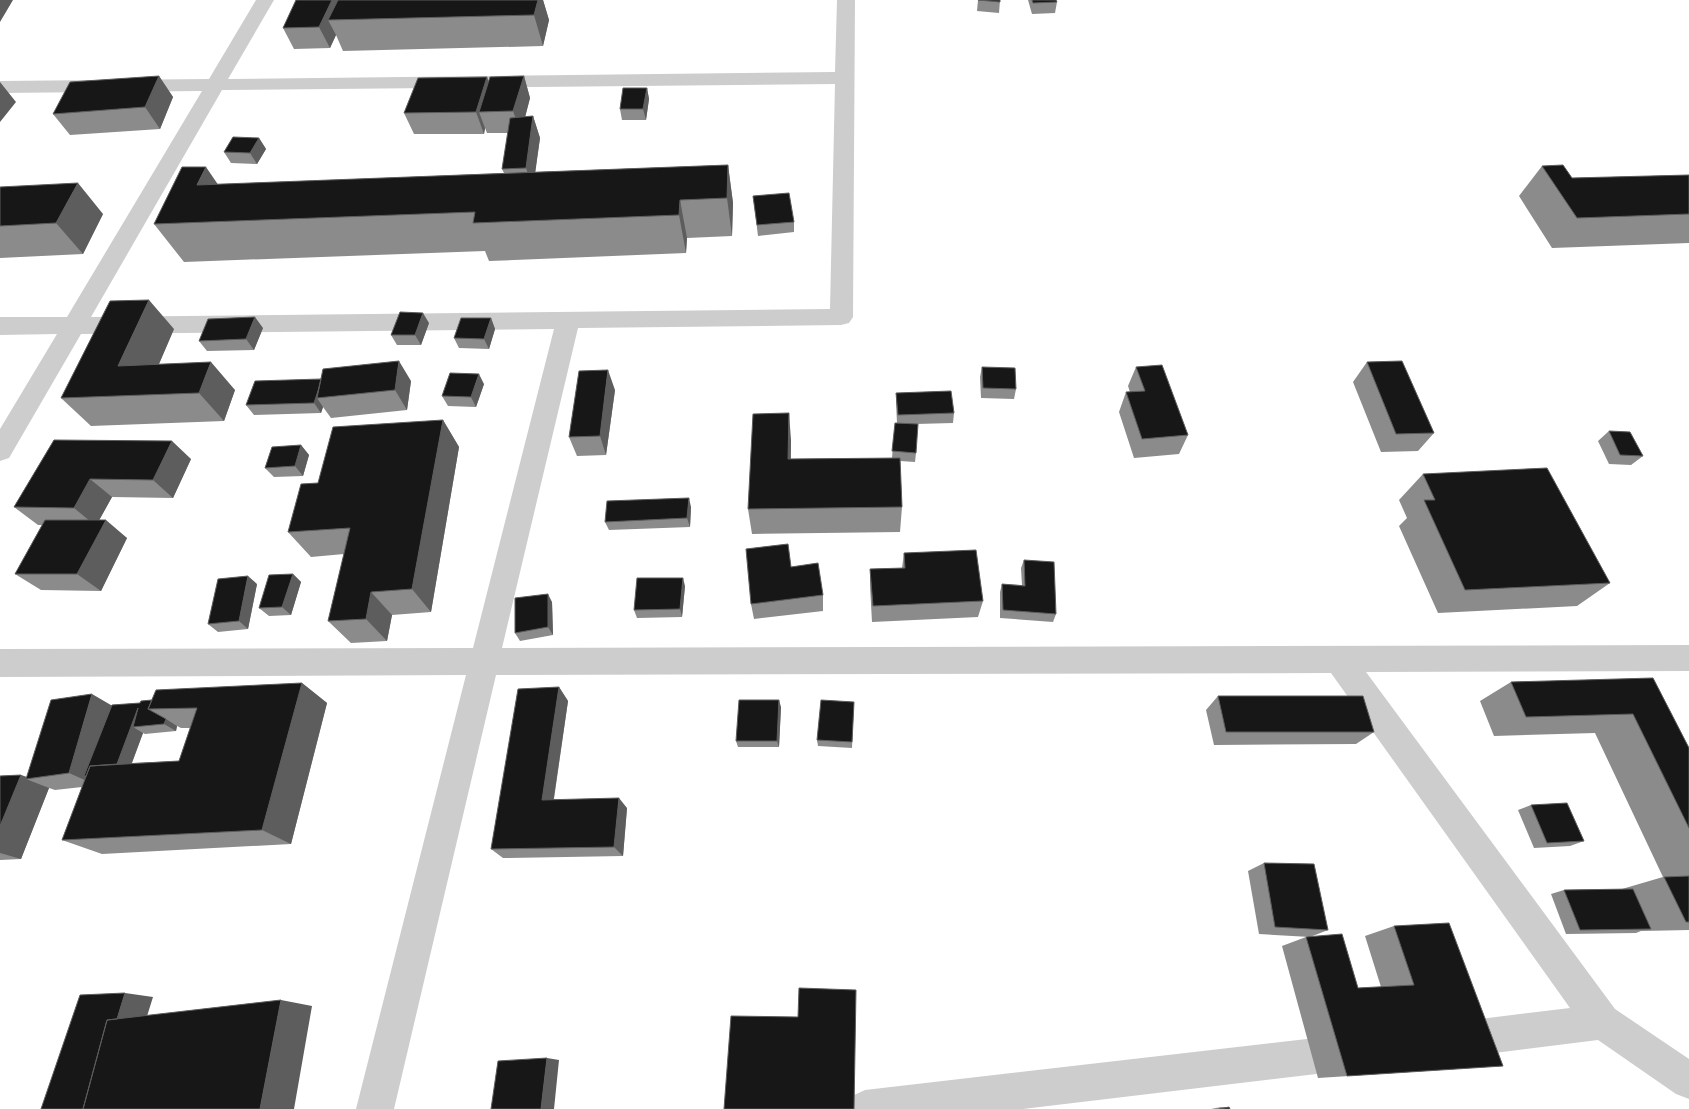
<svg xmlns="http://www.w3.org/2000/svg" width="1689" height="1109" viewBox="0 0 1689 1109" font-family="'PT Sans',sans-serif">
	<rect width="100%" height="100%" fill="#fff"/>
	<g fill="none" stroke-linecap="round" stroke-linejoin="round">
		<path fill="#cdcdcd" fill-rule="evenodd" d="M256,0H274L228,79L835,72L837,0H855L853,317L849,323L841,325L578,328L502,648L1689,645V671L1366,672L1615,1009L1689,1059V1099L1676,1094L1598,1040L1455,1058L1442,1053L1437,1040L1442,1027L1455,1022L1570,1008L1331,673L496,675L394,1109H356L466,675L0,677V649L473,648L554,329L81,334L9,458L0,461V429L57,334L0,335V317H67L202,91L0,93V81L209,79ZM835,84L830,309L91,317L222,90Z
			M1350,1034L1363,1039L1368,1052L1363,1065L1350,1070L1023,1109H846L852,1096L865,1090Z"/>
	</g>
	<path fill="#8b8b8b" fill-rule="evenodd" d="M296,0H543L549,20L543,46L343,51L336,35L330,48L294,49L283,28Z
		M978,0H1000L999,13L977,11Z
		M1028,0H1056L1057,2L1055,13L1032,14Z
		M159,76L173,97L160,129L70,135L53,114Z
		M524,76L530,98L525,117L533,116L540,138L535,172L728,165L733,203L732,236L687,238L686,253L489,261L485,251L184,262L154,224L218,185L504,173L502,169L508,133H487L485,128L484,134H414L404,113L487,77L489,82Z
		M647,88L649,99L646,120H622L620,109Z
		M259,138L266,149L257,164L231,163L224,152Z
		M1542,166L1572,178L1689,175V243L1552,248L1519,196Z
		M0,187L103,214L83,254L0,258Z
		M753,196L794,222V232L758,236Z
		M491,318L495,329L489,349L459,348L454,338Z
		M429,323L421,345H397L391,335Z
		M263,328L254,350L207,351L199,341Z
		M174,329L159,364L235,390L224,421L91,426L61,398Z
		M1367,362L1434,433L1418,451L1381,452L1353,382Z
		M982,367L1016,389L1014,399L981,398L980,377Z
		M1136,367L1188,435L1179,454L1134,458L1119,412L1126,392H1130L1128,386Z
		M411,381L407,410L331,418L323,407L321,413L254,415L246,405Z
		M484,384L476,407L448,406L442,396Z
		M615,390L606,455L577,456L569,437Z
		M896,393L954,413L953,423L916,424V453L915,462L900,461L902,507L900,532L752,534L748,509L791,440V459L892,458L895,423H897L896,403Z
		M443,420L459,447L431,612L392,615L387,641L351,643L328,621L344,554L311,557L288,532L318,483Z
		M1609,431L1643,456L1631,465L1609,464L1598,441Z
		M54,440L191,459L173,498L112,497L99,520L127,538L101,591L41,590L15,574L42,525H38L14,507Z
		M301,445L309,455L303,476L274,477L265,468Z
		M1423,474L1610,583L1577,606L1438,613L1399,526L1407,518L1399,500Z
		M691,507L690,527L609,530L605,522Z
		M904,553L983,601L978,617L872,622L870,586V569L902,568Z
		M1024,560L1056,614L1053,622L1000,618V592L1002,584L1022,585L1021,568Z
		M791,567L823,595V611L754,619L751,604Z
		M293,574L301,582L291,615L269,616L259,608Z
		M257,584L248,629L218,632L208,624Z
		M685,586L682,617L637,618L634,610Z
		M552,602L553,635L520,641L515,633Z
		M1653,678L1689,748V930L1641,931L1636,933L1566,934L1551,894L1564,890L1622,889L1663,877L1595,733L1494,736L1480,701L1511,682Z
		M302,683L327,703L291,844L102,854L62,840L82,787L55,790L49,788L21,859L0,860V776L21,775L27,777L111,705L140,703ZM177,726L181,728H190L179,761L132,763L143,733L145,734L176,731Z
		M559,687L568,701L554,799L627,808L623,856L503,858L491,849Z
		M1218,696L1374,732L1356,744L1214,745L1206,710Z
		M854,702L852,748L818,746L817,740Z
		M781,707L779,747H738L736,741Z
		M1531,805L1584,841L1570,846L1534,848L1518,810Z
		M1264,863L1328,930L1310,937L1259,934L1248,871Z
		M1394,926L1503,1066L1318,1078L1282,946L1306,937L1358,988L1381,987L1365,936Z
		M1221,1107H1229L1230,1109H1211Z"/>
	<path fill="#5d5d5d" d="M0,0H13L0,22Z
		M332,0H351L328,20L336,35L330,48L319,27Z
		M538,0H543L549,20L543,46L534,15Z
		M159,76L173,97L160,129L145,107Z
		M524,76L530,98L521,133L513,111Z
		M487,77L494,99L479,112L485,128L484,134L476,112Z
		M0,82L16,102L0,122Z
		M647,88L649,99L646,120L643,109Z
		M533,116L540,138L533,189L526,168Z
		M259,138L266,149L257,164L250,153Z
		M728,165L733,203L732,236L727,198Z
		M206,167L232,205L197,185Z
		M78,183L103,214L83,254L56,223Z
		M680,200L687,238L686,253L679,215Z
		M149,300L174,329L146,394L118,366Z
		M423,313L429,323L421,345L415,335Z
		M255,317L263,328L254,350L246,339Z
		M491,318L495,329L489,349L484,339Z
		M399,361L411,381L407,410L395,390Z
		M211,362L235,390L224,421L199,393Z
		M608,370L615,390L606,455L600,436Z
		M479,374L484,384L476,407L471,397Z
		M322,379L317,398L323,407L321,413L314,403Z
		M789,413L791,440L790,486L788,459Z
		M443,420L459,447L431,612L412,589Z
		M172,441L191,459L173,498L153,480Z
		M301,445L309,455L303,476L295,466Z
		M90,479L112,497L96,526L74,508Z
		M689,498L691,507L690,527L687,518Z
		M106,520L127,538L101,591L77,574Z
		M293,574L301,582L291,615L282,607Z
		M248,576L257,584L248,629L239,621Z
		M683,578L685,586L682,617L680,609Z
		M371,592L392,615L387,641L366,619Z
		M548,594L552,602L553,635L548,627Z
		M302,683L327,703L291,844L262,830Z
		M559,687L568,701L552,810L542,800Z
		M92,694L116,708L84,776L96,782V785L69,773Z
		M779,700L781,707L779,747L777,741Z
		M138,708L133,727L143,733L125,781L113,775Z
		M166,719L177,726L176,731L164,724Z
		M21,775L31,779H26L49,788L21,859L0,853V826Z
		M619,798L627,808L623,856L614,847Z
		M125,993L153,997L118,1109H88Z
		M281,1000L312,1006L294,1109H260Z
		M547,1058L559,1060L554,1109H541Z"/>
	<path fill="#171717" stroke="#5d5d5d" d="M296,0H332L319,27L283,28Z
		M338,0H538L534,15L328,20Z
		M978,0H1000V2Z
		M1032,0H1056L1057,2L1033,3Z
		M159,76L145,107L53,114L70,82Z
		M524,76L513,111L479,112L490,77Z
		M487,77L476,112L404,113L418,78Z
		M623,88H647L643,109H620Z
		M533,116L526,168L502,169L510,118Z
		M233,137L259,138L250,153L224,152Z
		M728,165L727,198L680,200L679,215L473,223L475,212L154,224L182,167H206L197,185Z
		M1563,165L1572,178L1689,175V214L1577,218L1542,166Z
		M78,183L56,223L0,226V187Z
		M789,193L794,222L757,225L753,196Z
		M149,300L118,366L211,362L199,393L61,398L110,301Z
		M400,312L423,313L415,335H391Z
		M255,317L246,339L199,341L208,319Z
		M461,318H491L484,339L454,338Z
		M399,361L395,390L317,398L323,369Z
		M1402,361L1434,433L1396,434L1367,362Z
		M1162,365L1188,435L1142,439L1126,392L1145,391L1136,367Z
		M982,367L1015,368L1016,389L983,388Z
		M608,370L600,436L569,437L579,371Z
		M450,373L479,374L471,397L442,396Z
		M321,379L318,391L314,403L246,405L255,381Z
		M951,391L954,413L898,415L896,393Z
		M789,413L788,459L900,458L902,507L748,509L753,414Z
		M443,420L412,589L371,592L366,619L328,621L350,528L288,532L301,484L318,483L333,427Z
		M895,423L918,424L916,453L892,451Z
		M1609,431L1630,432L1643,456L1620,455Z
		M54,440L172,441L153,480L90,479L74,508L14,507Z
		M301,445L295,466L265,468L272,447Z
		M1547,468L1610,583L1465,590L1424,500H1435L1423,474Z
		M689,498L687,518L605,522L607,501Z
		M45,520H106L77,574H15Z
		M788,544L791,567L818,563L823,595L751,604L746,549Z
		M976,550L983,601L873,606L870,569L905,568L904,553Z
		M1024,560L1054,562L1056,614L1003,610L1002,584L1025,586Z
		M293,574L282,607L259,608L269,575Z
		M248,576L239,621L208,624L218,579Z
		M637,578H683L680,609L634,610Z
		M548,594V627L515,633V598Z
		M1653,678L1689,748V828L1633,714L1526,717L1511,682Z
		M302,683L262,830L62,840L90,766L179,761L197,708L148,709L156,690Z
		M559,687L542,800L619,798L614,847L491,849L518,689Z
		M92,694L69,773L26,779L51,700Z
		M1218,696H1363L1374,732H1226Z
		M152,700L148,709L166,719L164,724L133,727L138,708L117,764L90,766L86,776H84L112,705L140,703L141,701Z
		M739,700H779L777,741H736Z
		M821,700L854,702L852,742L817,740Z
		M21,775L0,826V776Z
		M1567,803L1584,841L1547,843L1531,805Z
		M1264,863L1314,864L1328,930L1275,927Z
		M1689,876V922H1686L1664,877Z
		M1633,889L1651,929L1580,930L1564,890Z
		M1449,923L1503,1066L1347,1076L1306,937L1342,934L1358,988L1414,985L1394,926Z
		M799,988L856,990L854,1109H724L731,1016L798,1017Z
		M125,993L117,1019L107,1020L83,1109H41L80,995Z
		M281,1000L260,1109H83L107,1020Z
		M547,1058L541,1109H491L498,1061Z
		M1229,1107L1230,1109H1219Z"/>
</svg>
